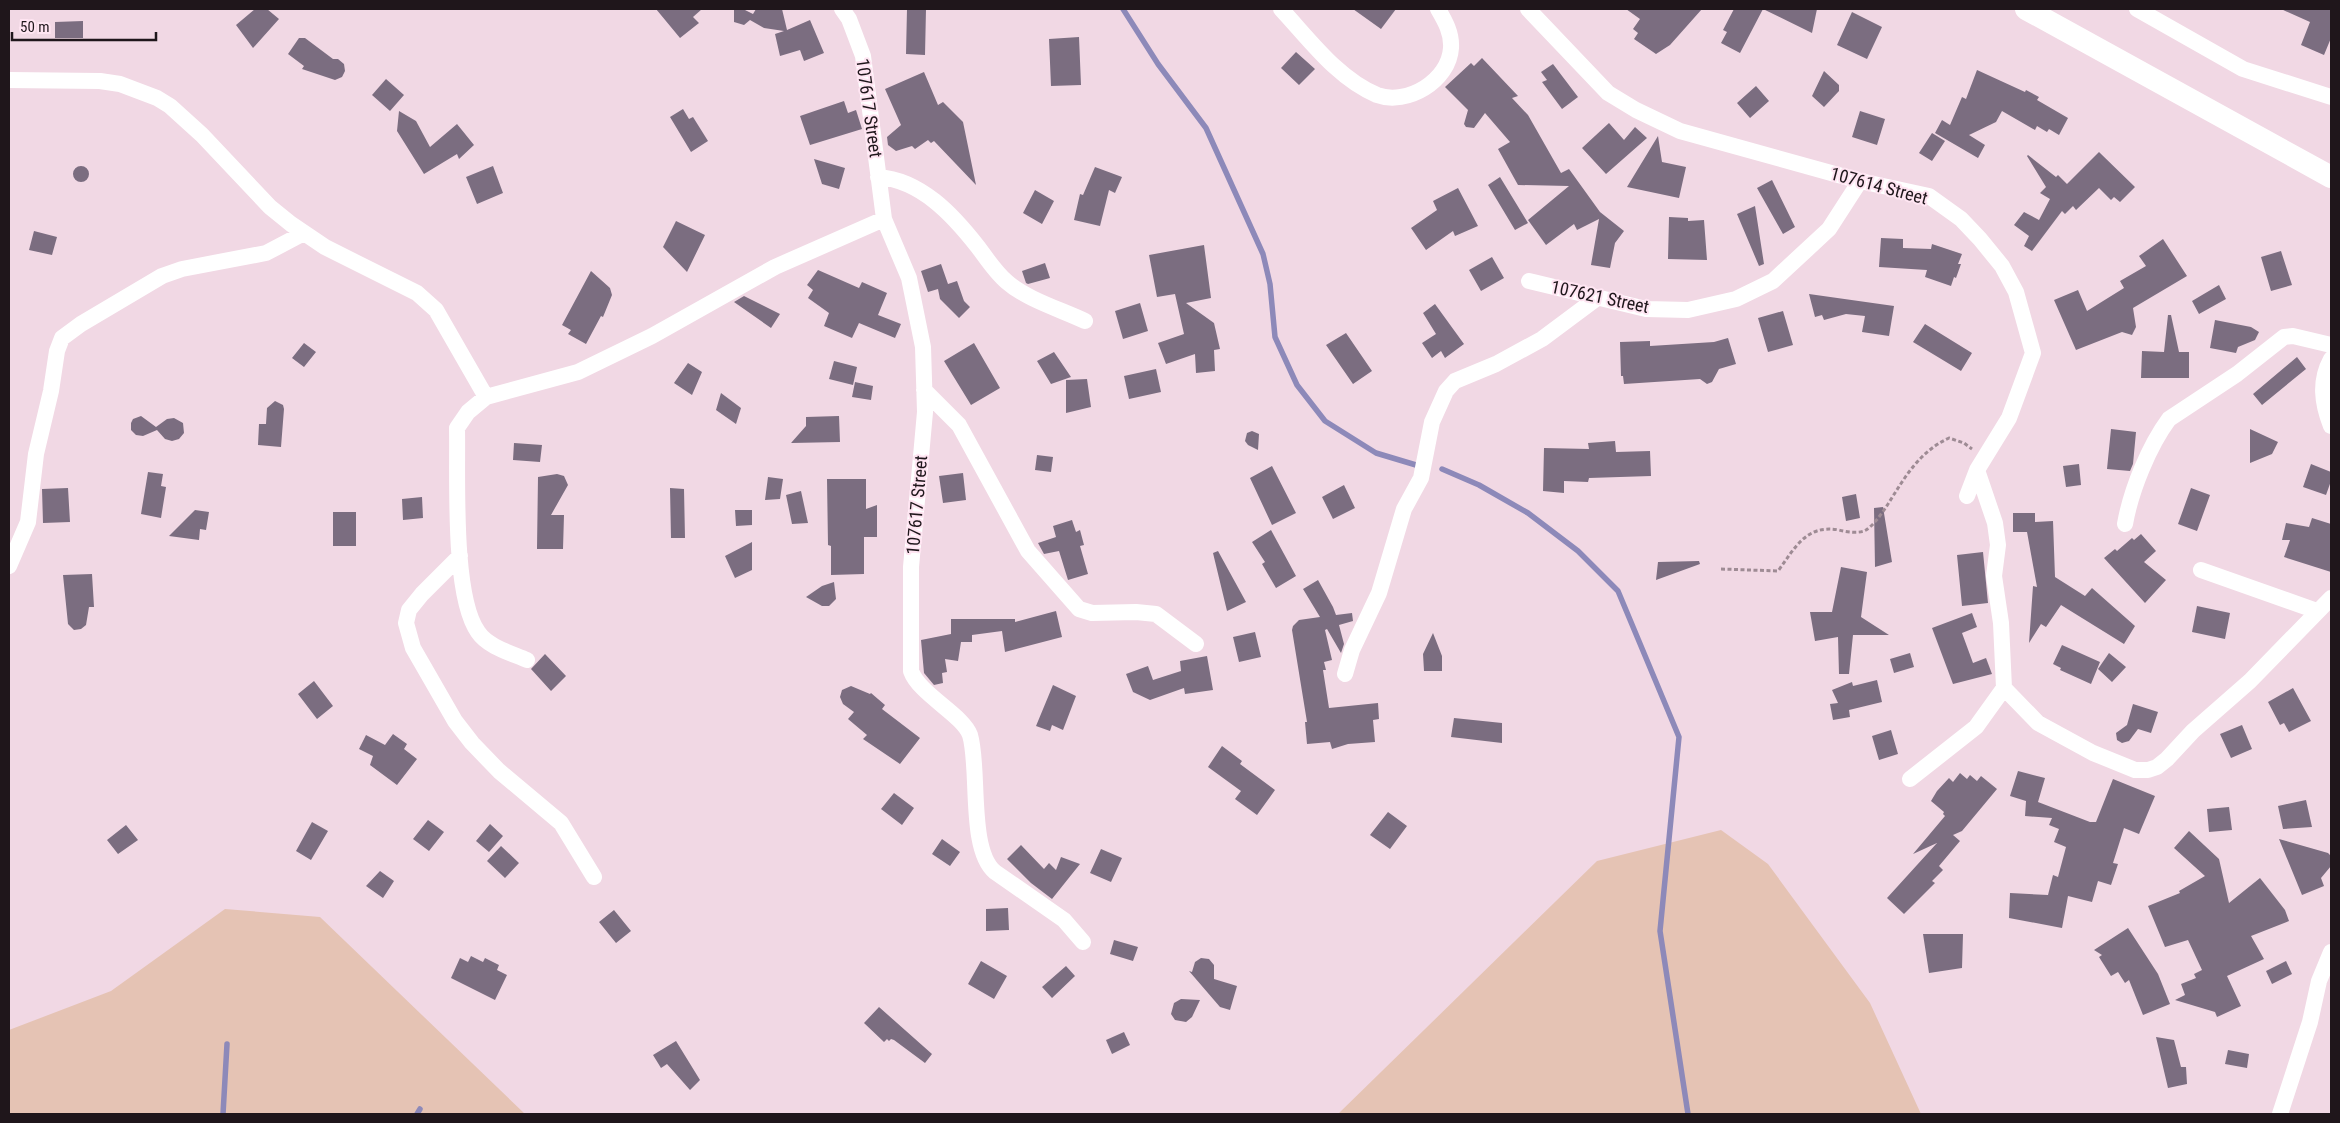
<svg xmlns="http://www.w3.org/2000/svg" width="2340" height="1123" viewBox="0 0 2340 1123" font-family="'Roboto Condensed',sans-serif">
	<rect width="100%" height="100%" fill="#f1d8e4"/>
	<path fill="#e5c3b4" d="M1721,830L1768,864L1870,1003L1921,1114H1338L1597,861Z
		M225,909L320,917L525,1114H9V1030L111,991Z"/>
	<g fill="none" stroke-linecap="round" stroke-linejoin="round">
		<path stroke="#8d89b9" stroke-width="5.5" d="M1123,9L1158,64L1206,128L1263,254L1270,284L1275,337L1297,385L1325,421L1376,453L1416,465
			M1442,469L1479,485L1528,513L1578,551L1618,591L1679,737L1660,931L1688,1114
			M223,1114L227,1044
			M417,1114L420,1109"/>
	</g>
	<path fill="#7b6d80" d="M255,9H267L279,19L253,48L236,25Z
		M656,9H702L693,17L699,23L680,38Z
		M743,9L753,14L756,9H782L787,30L810,20L824,53L804,61L800,50L780,56L775,34L784,31L764,28L750,20L744,25L734,22V10Z
		M907,9H926L925,55L906,54Z
		M1353,9H1396L1381,29Z
		M1626,9H1702L1670,45L1656,54L1634,39L1638,33L1633,29L1640,19Z
		M1734,9H1817L1812,33L1763,9L1740,53L1721,43L1727,32L1723,30Z
		M2281,9H2331V38L2324,55L2301,45L2310,22Z
		M1852,12L1882,27L1867,59L1837,45Z
		M83,21V38H55V22Z
		M1079,37L1081,85L1051,86L1049,39Z
		M299,38H305L333,59H338L344,64L345,71L342,77L335,80L302,69L304,66L288,54Z
		M1296,52L1315,69L1299,85L1281,68Z
		M1482,58L1518,96L1512,98L1528,115L1561,173L1569,169L1600,212L1624,231L1615,243L1610,268L1591,265L1599,219L1577,230L1574,224L1546,245L1528,220L1569,186L1518,185L1498,149L1510,142L1485,113L1474,128L1466,127L1464,124L1468,110L1445,87L1471,63L1474,66Z
		M1553,64L1578,97L1562,109L1542,82L1547,80L1541,72Z
		M1977,70L2025,92L2026,90L2039,97L2037,100L2068,118L2059,135L2049,129L2047,132L2037,126L2035,130L2002,111L1996,122L1969,135L1985,145L1978,158L1935,133L1942,120L1950,125L1962,97L1966,99Z
		M1824,71L1839,85V91L1824,107L1812,96Z
		M924,72L938,105L943,102L963,122L976,185L934,141L931,143L928,140L915,149L912,146L896,151L888,145L887,137L901,125L885,89Z
		M386,79L404,95L390,111L372,95Z
		M1756,86L1769,101L1750,118L1737,103Z
		M844,101L848,113L856,110L862,129L810,145L800,116Z
		M683,109L689,119L693,117L708,141L691,152L670,117Z
		M399,111L416,121L430,147L457,124L474,145L459,159L457,154L424,174L397,131Z
		M1860,111L1885,119L1877,145L1852,137Z
		M1609,123L1624,140L1635,127L1647,138L1606,174L1582,148Z
		M1932,133L1945,141L1932,161L1919,153Z
		M1658,136L1662,162L1686,167L1679,198L1627,187Z
		M2099,152L2135,187L2120,202L2114,197L2111,200L2099,188L2076,210L2073,206L2065,214L2062,211L2032,251L2024,246L2029,236L2014,225L2024,212L2039,220L2050,199L2040,193L2046,187L2027,156L2028,155L2056,177L2058,175L2067,184Z
		M814,159L845,168L839,189L822,184Z
		M73 174a8 8 0 1 1 16 0a8 8 0 1 1-16 0Z
		M493,166L503,193L477,204L466,177Z
		M1095,167L1122,177L1115,193L1109,190L1100,226L1074,220L1080,194L1083,195Z
		M1500,177L1528,223L1515,230L1488,185Z
		M1772,180L1795,227L1783,234L1757,188Z
		M1458,188L1478,226L1455,236L1453,231L1426,250L1411,228L1437,210L1433,201Z
		M1035,190L1054,201L1042,224L1023,213Z
		M1755,206L1764,264L1759,266L1737,214Z
		M1669,217L1688,218V221L1704,220L1707,260L1668,259Z
		M676,221L705,235L687,272L663,247Z
		M34,231L57,237L52,255L29,250Z
		M1881,238L1903,239V248L1931,249L1932,244L1962,254L1958,264H1961L1956,278L1954,277L1951,286L1925,277L1927,270L1879,267Z
		M2163,239L2187,276L2133,308L2136,327L2132,335L2122,332L2076,350L2054,300L2078,290L2087,311L2124,288L2120,281L2146,266L2139,256Z
		M1204,245L1211,298L1186,303L1214,323L1220,349L1214,350L1215,371L1196,373L1195,354L1166,364L1158,343L1184,334L1175,294L1157,297L1149,255Z
		M2281,251L2292,285L2271,291L2261,257Z
		M1492,257L1504,278L1481,291L1469,270Z
		M1045,263L1050,278L1028,284L1026,283L1022,271Z
		M941,264L948,284L957,281L964,301L970,307L959,318L940,299L938,289L928,292L921,271Z
		M818,270L859,288L862,282L887,293L878,315L901,324L895,338L859,323L852,338L824,326L829,313L808,298L813,290L807,285Z
		M591,271L610,288L612,295L603,317L601,316L586,344L568,334L571,330L562,325Z
		M2219,285L2226,299L2199,314L2192,301Z
		M1809,294L1894,306L1889,336L1862,332L1865,316L1846,314L1824,320L1822,315L1815,317Z
		M744,296L780,314L771,328L734,302Z
		M1140,303L1148,331L1123,339L1115,311Z
		M1435,304L1464,344L1445,358L1441,351L1432,358L1422,343L1436,334L1423,313Z
		M1783,311L1793,345L1768,352L1758,318Z
		M2168,315H2171L2179,352H2189V378H2141L2142,351L2164,352Z
		M2215,320L2251,327L2259,332L2255,340L2238,347L2236,353L2210,348Z
		M1925,324L1972,353L1961,371L1913,342Z
		M1346,333L1372,371L1353,384L1326,345Z
		M1728,338L1736,364L1719,369L1712,382L1707,384L1700,379L1624,384L1623,376H1621L1620,342L1650,341V346L1714,342Z
		M304,343L316,352L304,367L292,358Z
		M974,343L1000,388L971,405L944,361Z
		M1054,352L1071,377L1051,384L1037,361Z
		M2297,357L2306,369L2262,405L2253,394Z
		M834,361L857,367L853,385L829,379Z
		M688,363L702,372L692,395L674,383Z
		M1156,369L1161,392L1129,399L1124,376Z
		M1087,379L1091,407L1066,413V380Z
		M855,382L873,386L871,400L852,397Z
		M721,393L741,408L736,424L716,410Z
		M275,401L283,405L284,409L281,447L258,445L259,424H266L267,408Z
		M141,416L156,427L167,419L174,418L183,423L184,433L179,439L172,441L165,439L157,430L143,436L136,435L131,430V423L133,419Z
		M839,416L840,442L791,443L806,426V417Z
		M2111,429L2136,432L2133,464L2130,471L2107,469Z
		M2250,429L2278,442L2272,454L2250,463Z
		M1252,431L1259,434L1258,450L1248,445L1245,441L1247,433Z
		M1615,441L1616,452L1650,451L1651,476L1589,478L1588,482L1564,481V493L1543,491L1544,448L1589,449L1588,443Z
		M514,443L542,445L540,462L513,460Z
		M1037,455L1053,457L1051,472L1035,470Z
		M2079,464L2081,485L2066,487L2063,466Z
		M2311,464L2331,472V481L2326,495L2303,487Z
		M1272,466L1296,513L1272,525L1250,478Z
		M148,472L163,474L161,486L166,487L161,518L141,514Z
		M963,473L966,500L943,503L939,476Z
		M557,474L564,476L568,485L551,515H564L563,549H537L538,477Z
		M768,477L783,479L780,499L765,500Z
		M827,479H866V509L877,505V537H864V574L831,575V546L828,545Z
		M1344,485L1355,508L1333,519L1322,497Z
		M68,488L70,522L43,523L42,489Z
		M670,488L684,489L685,538H671Z
		M2191,488L2210,495L2197,531L2178,524Z
		M801,491L808,523L792,524L786,495Z
		M1856,494L1860,518L1846,521L1842,497Z
		M422,497L423,518L403,520L402,499Z
		M1883,507L1892,562L1875,567L1874,508Z
		M195,510L209,512L206,530L200,529L199,540L169,536Z
		M735,510H752V525L736,526Z
		M333,512H356V546H333Z
		M2013,513H2035V522L2053,521L2055,577L2085,596L2092,588L2135,626L2124,644L2061,605L2046,627L2041,624L2029,643L2033,586L2037,587L2027,532H2013Z
		M2312,518L2331,524V572L2284,557L2290,540H2282L2286,523L2309,527Z
		M1072,520L1076,532L1080,530L1084,545L1080,546L1088,574L1068,580L1059,551L1044,554L1038,543L1056,537L1053,526Z
		M1271,530L1296,576L1276,588L1262,564L1265,562L1252,542Z
		M2141,534L2156,551L2144,562L2166,580L2145,603L2104,558L2115,549L2117,551L2132,538L2134,540Z
		M752,542V570L735,578L725,556Z
		M1218,551L1246,602L1227,611L1213,553Z
		M1983,552L1988,603L1962,606L1957,555Z
		M1699,561L1700,564L1656,580L1658,562Z
		M1841,567L1867,572L1861,617L1889,635H1853L1849,674H1839L1838,637L1815,641L1810,612H1832Z
		M92,574L94,607H89L86,625L81,629L74,630L68,624L63,575Z
		M1318,580L1333,607L1336,615L1352,613L1353,621L1339,625L1344,644L1341,653L1327,629L1325,630L1332,660L1324,662L1326,670H1323L1329,708L1378,703L1379,719L1373,720L1375,742L1348,744L1332,749L1330,742L1307,744L1305,722H1307L1292,630L1293,626L1299,620L1320,617L1303,589Z
		M834,582L836,599L829,606H822L806,597L822,586Z
		M2197,606L2230,613L2225,639L2192,632Z
		M1056,611L1062,637L1005,652L1002,631L972,635V642H961L958,661L945,659L947,672L942,673L943,683L934,685L924,673L921,640L951,634V619H1015V622Z
		M1972,613L1977,627L1962,633L1973,663L1986,658L1992,674L1953,684L1932,628Z
		M1255,632L1261,657L1239,662L1233,637Z
		M1433,633L1442,656V671H1424L1423,654Z
		M2062,645L2100,662L2091,684L2060,670L2061,668L2053,664Z
		M1910,653L1914,667L1894,673L1890,659Z
		M2109,653L2126,667L2112,682L2098,669Z
		M545,654L566,676L551,691L531,669Z
		M1207,656L1213,690L1185,694L1184,688L1150,700L1133,692L1126,674L1148,666L1153,680L1181,671L1180,661Z
		M1877,680L1882,702L1849,710L1850,717L1833,720L1830,704L1838,703L1832,690L1852,682L1853,686Z
		M314,681L333,706L317,719L298,694Z
		M1053,685L1076,696L1063,730L1052,725L1050,731L1036,726Z
		M851,686L870,694L871,693L885,705L882,709L920,738L900,764L863,739L867,735L848,719L854,712L843,704L840,697L842,690Z
		M2293,688L2311,721L2289,732L2284,723L2280,725L2268,702Z
		M2133,704L2158,712L2151,733L2138,729L2129,741L2122,743L2117,740L2116,733L2127,725Z
		M1454,718L1502,723V743L1451,737Z
		M2242,725L2252,749L2231,758L2220,734Z
		M1891,730L1898,754L1879,760L1872,736Z
		M393,734L407,744L404,749L417,759L397,785L370,765L373,756L359,749L366,735L385,745Z
		M1222,746L1242,761L1240,764L1275,790L1257,815L1235,799L1241,791L1208,767Z
		M2018,771L2045,778L2038,802L2090,822H2096L2113,779L2155,796L2139,834L2124,828L2113,863L2118,864L2111,885L2098,881L2092,902L2068,896L2062,928L2009,918L2010,893L2048,895L2053,875L2058,877L2066,847L2054,842L2059,829L2049,825L2052,818L2025,816L2026,801L2010,796Z
		M1960,773L1967,779L1970,775L1977,781L1981,776L1997,789L1962,831L1953,835L1960,841L1939,866L1943,870L1932,881L1935,883L1904,914L1887,898L1937,843L1913,854L1945,816L1943,814L1944,812L1931,801L1937,791L1949,778L1953,782Z
		M894,793L914,808L902,825L881,809Z
		M2306,800L2312,827L2283,829L2278,806Z
		M2229,807L2232,830L2209,832L2207,809Z
		M1388,812L1407,826L1390,849L1370,835Z
		M428,820L444,832L429,851L413,839Z
		M312,822L328,831L311,860L296,851Z
		M490,824L503,836L489,852L476,841Z
		M126,825L138,840L118,854L107,840Z
		M2189,831L2219,859L2229,903L2260,878L2285,910L2289,921L2251,936L2264,959L2227,976L2241,1006L2217,1017L2215,1012L2175,1000L2185,995L2181,984L2196,978L2194,974L2202,970L2188,940L2165,947L2148,906L2180,893L2179,891L2205,876L2174,848Z
		M942,839L960,852L950,866L932,854Z
		M2279,839L2328,853L2331,856V866L2321,878L2324,886L2302,895Z
		M1021,845L1044,869L1049,863L1056,870L1061,857L1080,864L1052,899L1031,883L1007,859Z
		M501,846L519,863L505,878L487,861Z
		M1101,849L1122,858L1111,882L1090,873Z
		M380,871L394,881L383,898L366,886Z
		M1008,908L1009,930L986,931V909Z
		M614,910L631,931L616,943L599,922Z
		M2128,928L2158,974L2170,1004L2143,1015L2129,980L2125,983L2118,972L2111,976L2099,957L2102,955L2094,950Z
		M1923,934H1963L1962,968L1929,973Z
		M1114,940L1138,947L1133,961L1110,954Z
		M471,956L483,962L485,958L499,965L497,970L507,975L495,1000L451,978L460,958L468,962Z
		M1201,958L1209,959L1214,965V979L1237,986L1230,1010L1220,1007L1189,971L1192,972L1195,962Z
		M981,961L1007,976L994,999L968,984Z
		M2286,961L2292,974L2272,984L2266,971Z
		M1066,966L1075,976L1052,998L1042,987Z
		M1181,999L1200,1000L1192,1017L1186,1022L1175,1020L1171,1014L1174,1003Z
		M879,1007L932,1054L925,1063L894,1040L891,1039L889,1041L887,1039L884,1042L864,1023Z
		M1124,1032L1130,1045L1112,1054L1106,1040Z
		M2156,1037L2174,1040L2181,1067H2186L2187,1084L2168,1088Z
		M676,1041L700,1080L690,1090L667,1064L661,1068L653,1055Z
		M2228,1050L2249,1054L2247,1068L2225,1064Z"/>
	<g fill="none" stroke-linecap="round" stroke-linejoin="round">
		<path stroke="#9e8b94" stroke-width="3" stroke-dasharray="4 2.5" stroke-linecap="butt" d="M1721,569L1778,571C1795,548 1806,524 1839,530C1847,532 1859,534 1866,530C1875,524 1882,513 1888,504C1905,477 1919,452 1949,438L1964,443L1972,449"/>
		<path stroke="#fff" stroke-width="16" d="M842,9L849,19L863,56L884,219L909,278L923,347L925,412L911,567V671C919,694 963,715 970,735C980,768 968,850 995,872L1064,920L1083,942
			M1281,9C1309,39 1338,79 1377,95C1407,106 1449,81 1451,48C1452,33 1445,21 1438,9
			M1528,9L1608,93L1636,110L1680,131L1860,181L1929,196L1961,219L1980,239L2002,266L2016,292L2033,353L2009,418L1977,470L1967,496
			M2137,9L2243,69L2331,97
			M9,80L100,81L120,84L157,98L170,106L202,135L270,207L291,224L325,247L417,293L436,310L486,397L578,372L652,336L775,267L884,219
			M878,177C921,180 953,215 978,247C987,259 996,273 1007,282C1026,299 1062,310 1085,321
			M1529,281L1646,309L1688,310L1736,299L1773,281L1829,229L1860,181
			M2331,359C2319,381 2322,403 2331,426
			M924,390L959,425L1028,551L1079,609L1092,613L1136,612L1156,614L1196,644
			M486,397L468,412L457,428C458,475 452,596 478,632C488,647 511,653 527,660
			M2125,524C2131,490 2149,446 2169,419L2237,374L2284,337L2293,336L2331,345
			M460,556L422,594L409,610L406,623L413,648L455,721L472,743L499,771L561,823L594,877
			M9,566L28,522L36,454L51,391L57,351L62,338L81,324L162,276L182,269L266,253L304,233
			M2201,570L2317,611
			M1345,674L1352,650L1379,593L1404,509L1421,478L1432,422L1446,391L1455,381L1496,364L1542,339L1597,298
			M2004,688L2038,723L2093,753L2135,770H2148L2157,767L2167,759L2193,731L2250,681L2331,598
			M1910,779L1976,727L2004,688L2001,623L1994,576L1998,545L1995,523L1977,470
			M2280,1114L2310,1022L2319,981L2331,952"/>
		<path stroke="#fff" stroke-width="22" d="M2026,9L2331,177"/>
	</g>
	<g text-anchor="middle" stroke-width="4" stroke-linejoin="round" paint-order="stroke">
		<g font-size="18" fill="#1f161b" stroke="#ffe5f2">
			<text transform="translate(869 108) rotate(82)" y="6">107617 Street</text>
			<text transform="translate(1879 186) rotate(15)" y="6">107614 Street</text>
			<text transform="translate(1600 297) rotate(12)" y="6">107621 Street</text>
			<text transform="translate(917 505) rotate(-85)" y="6">107617 Street</text>
		</g>
	</g>
	<rect width="2340" height="1123" fill="none" stroke="#1f161b" stroke-width="20"/>
	<path d="M12 32v8h144v-8" fill="none" stroke="#1f161b" stroke-width="2.5"/>
	<text x="20" y="32" font-size="15" fill="#1f161b" stroke="#ffe5f2" stroke-width="4" paint-order="stroke">50 m</text>
</svg>
